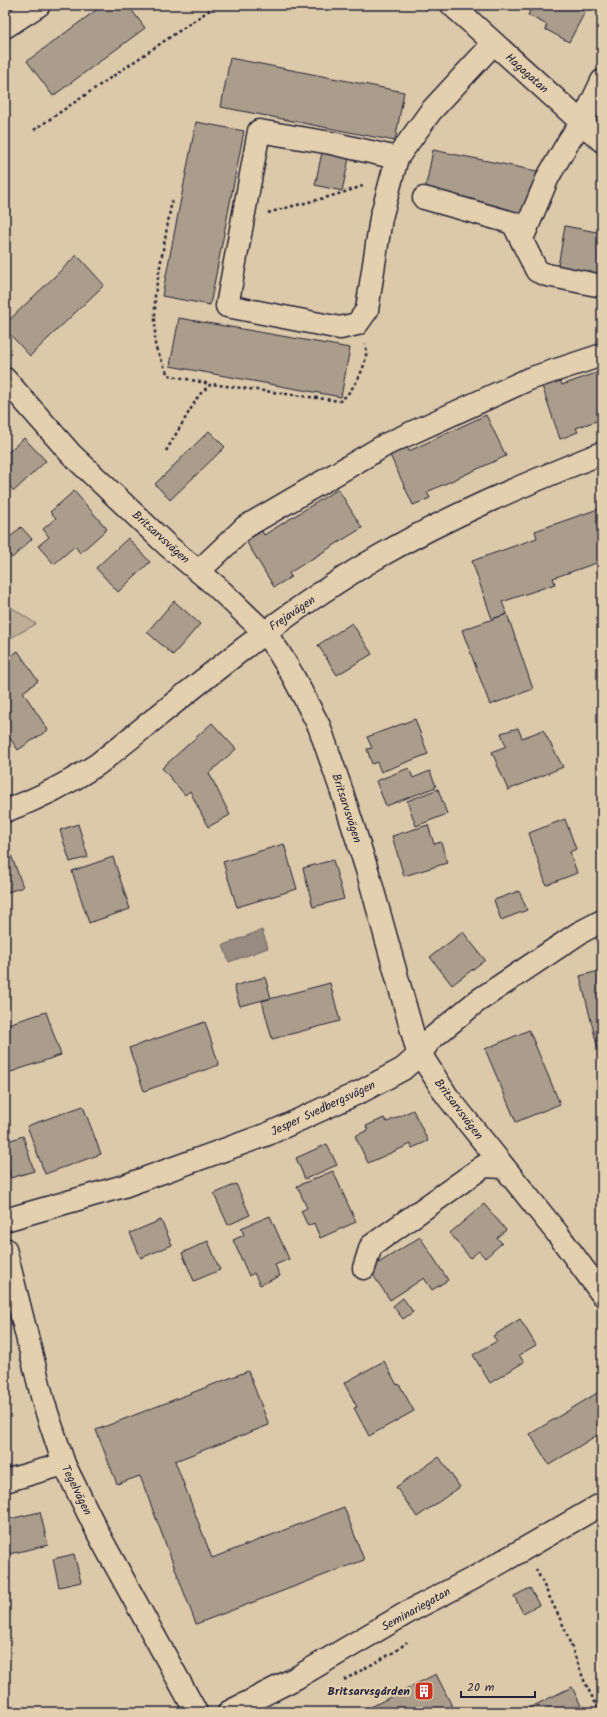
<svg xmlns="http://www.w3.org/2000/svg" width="607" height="1717" viewBox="0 0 607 1717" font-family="Kalam,sans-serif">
	<rect width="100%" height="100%" fill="#dcc9a9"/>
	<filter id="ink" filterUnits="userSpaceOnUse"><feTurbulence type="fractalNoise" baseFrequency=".025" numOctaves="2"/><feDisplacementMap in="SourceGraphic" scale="8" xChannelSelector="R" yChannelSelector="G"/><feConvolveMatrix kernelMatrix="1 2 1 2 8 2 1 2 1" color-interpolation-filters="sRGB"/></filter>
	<g filter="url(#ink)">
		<path fill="#beae97" stroke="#706869" d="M5,603L36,624L5,641Z"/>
		<path fill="#988b82" stroke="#696166" d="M262,930L268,948L229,962L223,945Z"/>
		<path fill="#ab9d8c" stroke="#22223b" d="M103,5H128L145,28L53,96L27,61Z
			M518,5H571L585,12L569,42L545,29L547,25L528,15L530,11Z
			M230,58L404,92L395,141L221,107Z
			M196,122L244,131L210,305L162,296Z
			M323,148L350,154L342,191L315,185Z
			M433,150L537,171L527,217L424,196Z
			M565,226L602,233V280L557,272Z
			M77,255L104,285L30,356L5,329V324Z
			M179,318L350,348L341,397L170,366Z
			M602,371V419L576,428L578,432L560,439L542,386L560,380L562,385Z
			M486,415L506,456L427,492L430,498L413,505L390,455L407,447L409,451Z
			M209,431L225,447L170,500L155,484Z
			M24,438L46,461L14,491L5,482V455Z
			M338,489L362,528L289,573L291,577L274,587L246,541L262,531L264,535Z
			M74,491L107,529L80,553L75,546L54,564L38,546L49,537L43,529L56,518L50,512Z
			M602,500V561L553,578L555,584L502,602L507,614L492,619L472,561L537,538L535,531L601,508L598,501Z
			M21,527L32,539L12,558L5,551V542Z
			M128,538L150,562L118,592L96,568Z
			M174,601L200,624L173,655L147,632Z
			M507,614L533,689L490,705L462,630Z
			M352,623L372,654L337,675L318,645Z
			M18,651L38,681L23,692L48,730L18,750L5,731V660Z
			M415,719L428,754L381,772L377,762L372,764L367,749L372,748L367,737Z
			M212,723L236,749L209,773L230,815L208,827L190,791L185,795L162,768Z
			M518,728L522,738L543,730L563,767L508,790L492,752L506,746L501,733Z
			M409,768L413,778L430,771L436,787L386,806L376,781Z
			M438,789L447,814L416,826L407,801Z
			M565,819L576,849L570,852L577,873L546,885L529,833Z
			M78,824L88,857L70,862L60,830Z
			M428,825L434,844L441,842L447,863L404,876L392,836Z
			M284,844L297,889L237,907L223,862Z
			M10,852L23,887L5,893V854Z
			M113,857L130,909L89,923L72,871Z
			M333,860L344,899L313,907L303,868Z
			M519,891L527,910L501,920L494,900Z
			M463,932L485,960L452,985L430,957Z
			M602,970V1052L599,1053L580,976Z
			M265,977L271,998L240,1006L234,986Z
			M330,983L340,1021L272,1039L262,1001Z
			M46,1012L61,1055L5,1074V1025Z
			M205,1022L219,1065L144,1091L129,1048Z
			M529,1030L560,1104L516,1122L485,1049Z
			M83,1106L101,1154L45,1174L27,1126Z
			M413,1110L428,1141L412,1148L411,1144L368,1163L355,1136L368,1130L366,1126L384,1118L387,1122Z
			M23,1136L34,1171L11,1178L5,1159V1142Z
			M327,1144L337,1165L305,1179L296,1158Z
			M333,1171L356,1222L320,1238L314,1223L308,1226L301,1211L307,1208L297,1186Z
			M602,1177V1188L598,1179Z
			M236,1184L250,1215L228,1225L214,1194Z
			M484,1204L506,1230L497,1238L502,1243L485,1258L479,1251L470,1258L450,1233Z
			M270,1216L289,1259L275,1265L280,1276L260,1285L254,1273L249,1276L233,1240L244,1235L241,1228Z
			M161,1220L172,1245L141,1258L130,1233Z
			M420,1237L448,1280L432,1290L424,1278L390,1300L369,1269Z
			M208,1241L220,1270L194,1281L182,1253Z
			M403,1298L413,1312L403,1319L393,1306Z
			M520,1319L536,1345L519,1355L524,1362L490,1383L473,1355L497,1341L493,1336Z
			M384,1361L397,1385L399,1384L414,1411L369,1436L354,1408L357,1407L344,1383Z
			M248,1371L269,1425L175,1461L212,1558L344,1507L364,1560L196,1624L140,1476L117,1484L96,1430Z
			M602,1390V1432L549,1465L530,1434Z
			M439,1457L460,1487L417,1517L396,1487Z
			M40,1512L48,1545L5,1555V1520Z
			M74,1554L81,1582L59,1587L53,1559Z
			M530,1588L539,1605L523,1613L514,1596Z
			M436,1674L453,1708L445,1712H361Z
			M572,1687L584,1712H521Z"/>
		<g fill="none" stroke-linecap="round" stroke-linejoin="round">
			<defs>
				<path id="minor" d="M452,5L602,141
					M5,27L39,5
					M397,158L331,143L259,131L227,306L340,328L357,324L367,310L381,218L397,158L431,111L494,43
					M424,198L513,223L537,271L547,275L602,286
					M522,239L548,177L570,139L582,123L602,81
					M5,379L71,454L168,546L216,586L264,632L278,651L293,676L319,726L341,789L368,873L417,1049L447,1096L557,1233L602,1294
					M199,571L245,527L387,444L529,379L602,355
					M5,811C38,799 69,783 98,764C189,692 277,616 378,557C449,516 525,484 602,453
					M5,1220L124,1186L268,1134L362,1091L403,1069L420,1054L431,1039L476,1002L579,933L602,921
					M5,1249L44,1404L64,1464L100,1537L196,1712
					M364,1268L371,1246L484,1166L504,1167
					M5,1481L64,1464
					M229,1712L296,1678L410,1611L472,1579L602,1504"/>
			</defs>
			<use href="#minor" stroke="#22223b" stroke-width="25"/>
			<path stroke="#22223b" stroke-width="2.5" stroke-dasharray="3 3" stroke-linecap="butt" d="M422,5L428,10
				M34,130L217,5
				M172,200L155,294V346L168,375L210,384
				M268,213C301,203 334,197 365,185
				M166,451L199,395L211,384L340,401C353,392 371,361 365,344
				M536,1569L564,1627L585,1683L600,1712
				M344,1680L396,1651L407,1642"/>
			<use href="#minor" stroke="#e4d0ae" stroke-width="22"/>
		</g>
	</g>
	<defs>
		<symbol id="building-square" viewBox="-11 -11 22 22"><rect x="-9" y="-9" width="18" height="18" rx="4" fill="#c8321e" stroke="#e4d0ae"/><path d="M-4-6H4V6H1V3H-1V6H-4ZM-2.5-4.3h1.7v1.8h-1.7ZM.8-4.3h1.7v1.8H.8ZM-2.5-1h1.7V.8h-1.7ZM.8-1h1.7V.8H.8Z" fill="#fff"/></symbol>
	</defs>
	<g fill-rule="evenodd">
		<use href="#building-square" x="413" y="1680" width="22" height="22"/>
	</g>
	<g text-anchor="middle" stroke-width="4" stroke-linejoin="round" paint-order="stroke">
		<g font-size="12" fill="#22223b" stroke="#e4d0ae">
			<text transform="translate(527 73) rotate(42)" y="4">Hagagatan</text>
			<text transform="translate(161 537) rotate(42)" y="4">Britsarvsvägen</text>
			<text transform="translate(292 613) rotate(-34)" y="4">Frejavägen</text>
			<text transform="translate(347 808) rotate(72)" y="4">Britsarvsvägen</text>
			<text transform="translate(323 1108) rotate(-25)" y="4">Jesper Svedbergsvägen</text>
			<text transform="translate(459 1109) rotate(53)" y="4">Britsarvsvägen</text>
			<text transform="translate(77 1490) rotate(64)" y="4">Tegelvägen</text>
			<text transform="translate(416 1609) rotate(-29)" y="4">Seminariegatan</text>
		</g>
		<g font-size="12" font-weight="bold" fill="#22223b" stroke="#e4d0ae" text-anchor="end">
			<text x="410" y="1695">Britsarvsgården</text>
		</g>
	</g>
	<rect width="607" height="1717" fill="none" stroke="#e4d0ae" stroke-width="20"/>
	<rect x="10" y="10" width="587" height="1697" fill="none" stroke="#22223b" stroke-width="1.5" filter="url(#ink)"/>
	<path d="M461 1691v6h74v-6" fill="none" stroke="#22223b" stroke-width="2"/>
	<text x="467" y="1691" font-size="12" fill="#22223b" stroke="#e4d0ae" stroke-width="3" paint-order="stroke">20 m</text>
</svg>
